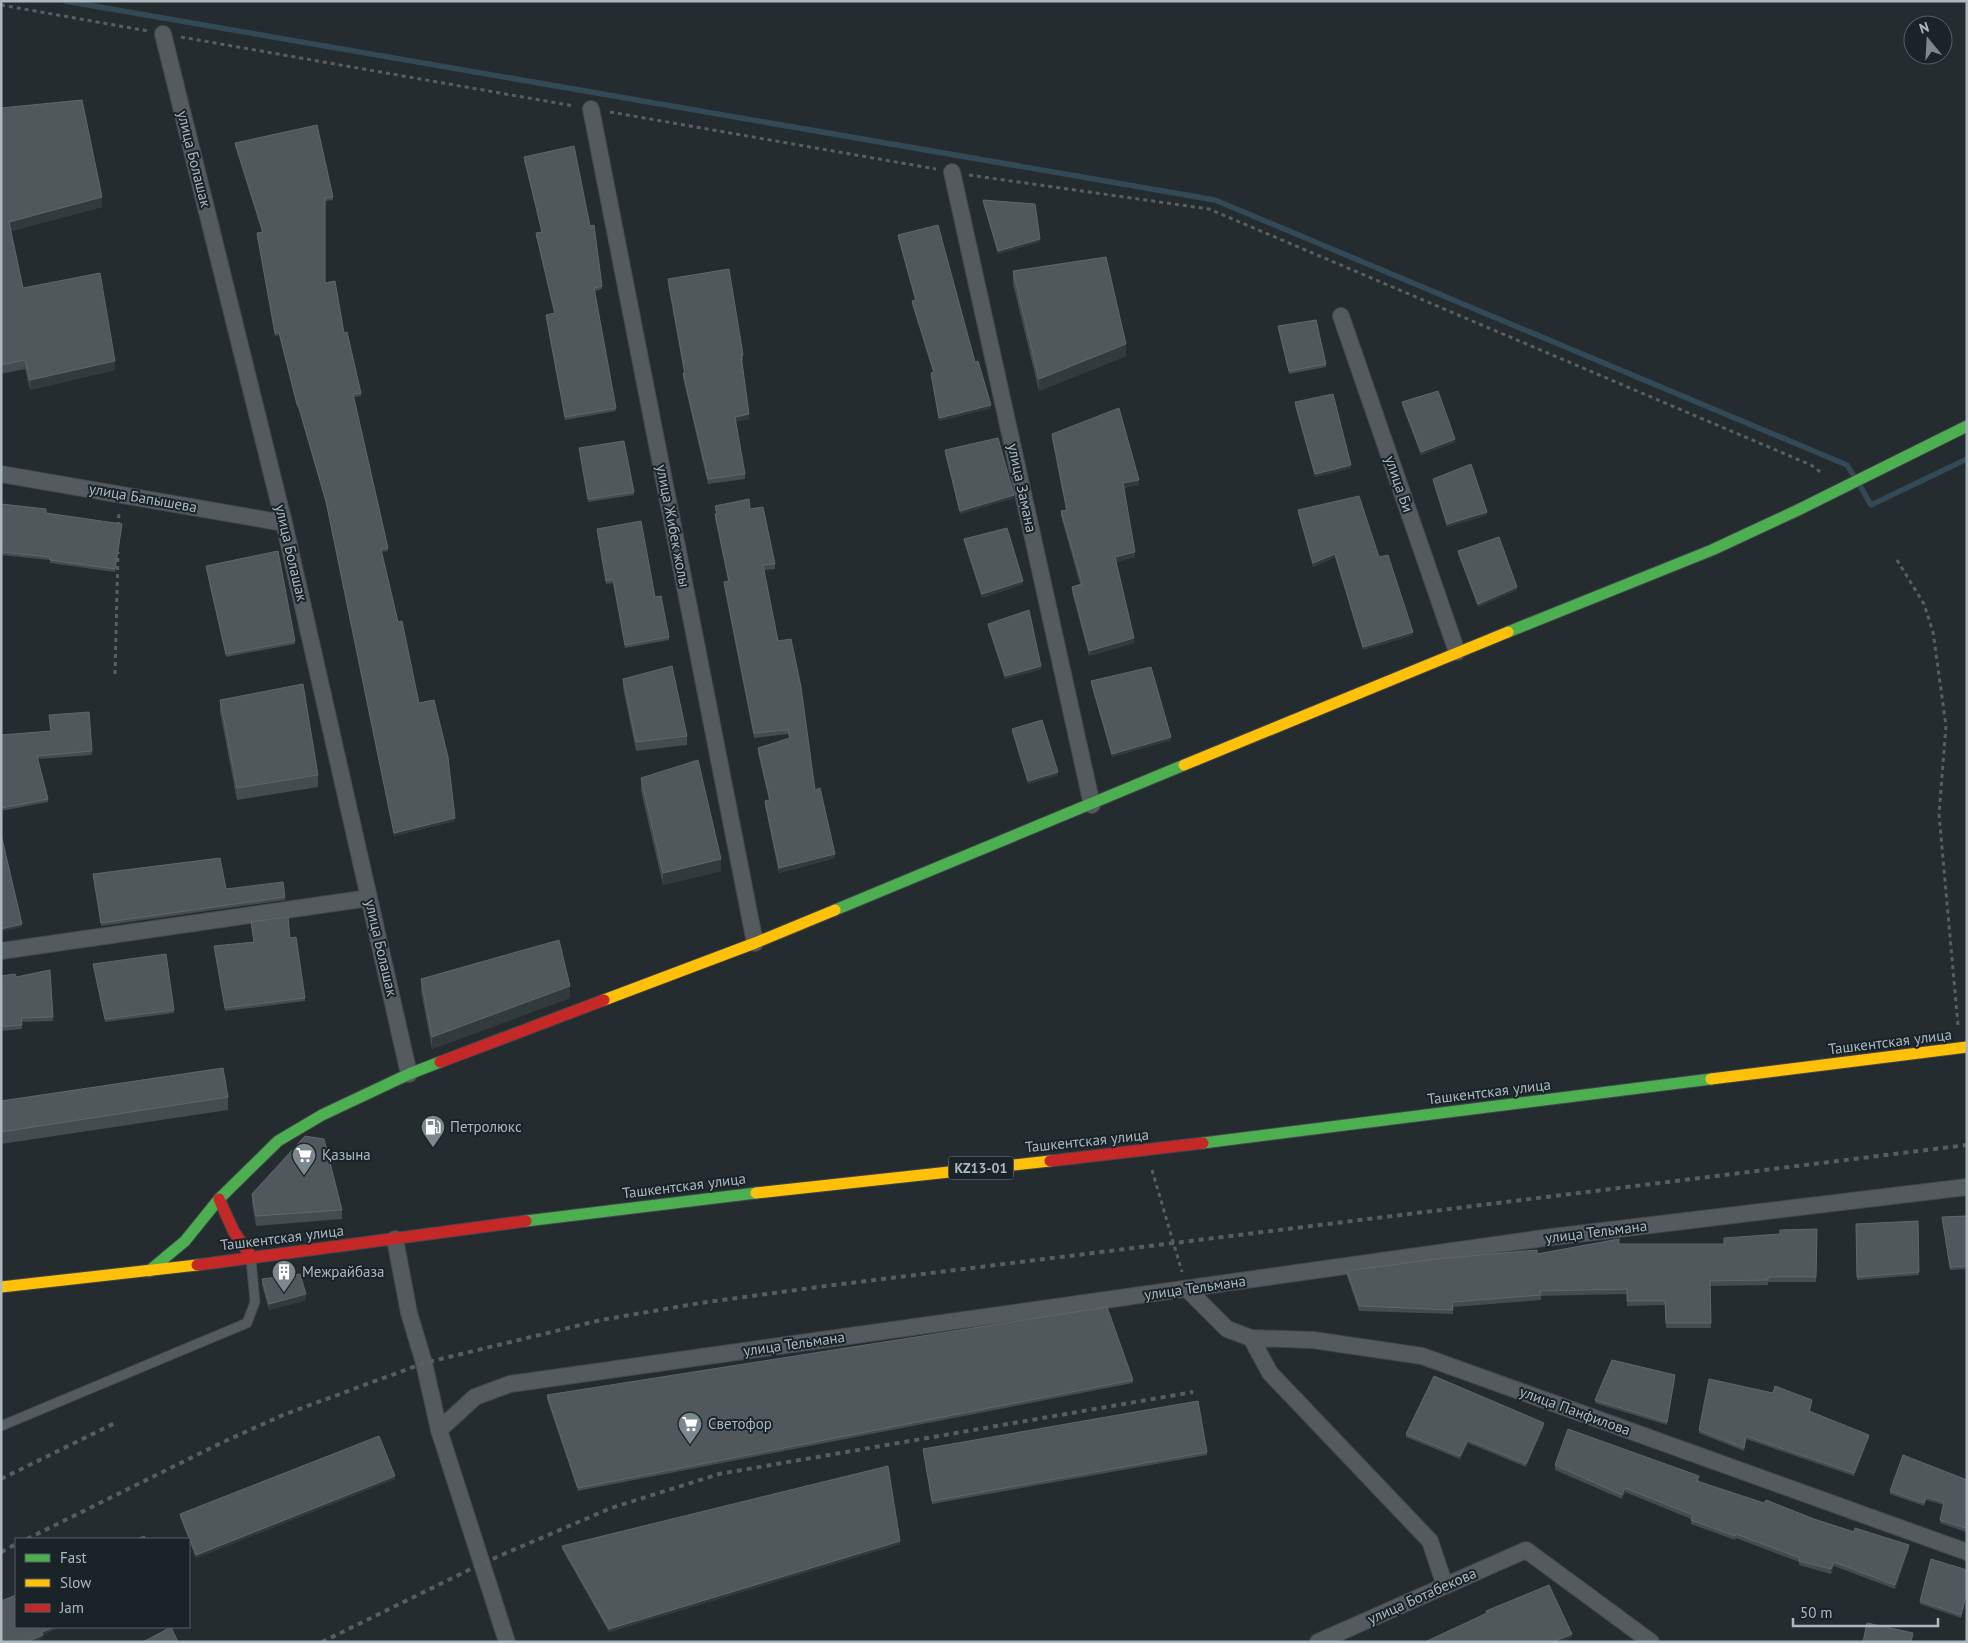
<svg xmlns="http://www.w3.org/2000/svg" width="1968" height="1643" viewBox="0 0 1968 1643" font-family="'PT Sans',sans-serif">
	<rect width="100%" height="100%" fill="#242c2f"/>
	<g fill="none" stroke-linecap="round" stroke-linejoin="round">
		<path stroke="#334955" stroke-width="5.5" d="M65,1L1215,200L1847,465L1854,476
			M1859,484L1871,505L1967,459"/>
		<defs>
			<path id="lane" d="M1,1426L247,1323L255,1302L251,1259"/>
			<path id="street" d="M163,34L284,523L409,1074
				M591,109L755,943
				M952,172L1092,805
				M1341,316L1457,652
				M1,474L284,523
				M1,951L369,898
				M395,1239L409,1313L424,1363L439,1430L507,1642
				M1187,1289L1227,1329L1251,1338L1313,1340L1422,1356L1967,1552
				M1251,1338L1270,1373L1430,1541L1445,1586
				M439,1430L475,1397L510,1384L1544,1238L1967,1187
				M1318,1642L1526,1550L1651,1642"/>
			<path id="fast" d="M1508,632L1712,550L1798,510L1967,426
				M835,910L1184,765
				M1203,1143L1711,1079
				M526,1221L756,1193
				M149,1271L185,1241L219,1199L278,1141L322,1115L409,1074L440,1062"/>
			<path id="slow" d="M1184,765L1508,632
				M604,1000L755,943L835,910
				M1711,1079L1967,1047
				M756,1193L1050,1161
				M1,1287L197,1265"/>
			<path id="jam" d="M440,1062L604,1000
				M1050,1161L1203,1143
				M219,1199L234,1232L251,1256
				M197,1265L526,1221"/>
		</defs>
		<use href="#lane" stroke="#42474a" stroke-width="11"/>
		<use href="#street" stroke="#42474a" stroke-width="18"/>
		<use href="#fast" stroke="#42474a" stroke-width="13"/>
		<use href="#slow" stroke="#42474a" stroke-width="13"/>
		<use href="#jam" stroke="#42474a" stroke-width="13"/>
		<path stroke="#585f62" stroke-width="3" stroke-dasharray="4 4" stroke-linecap="butt" d="M1,5L148,31
			M181,37L574,106
			M610,112L936,169
			M969,175L1209,209L1811,465L1823,474
			M118,526L119,512
			M1897,560L1924,604L1933,632L1946,726L1939,814L1958,1025
			M115,674L118,552
			M1152,1170L1182,1272"/>
		<use href="#lane" stroke="#545a5d" stroke-width="9"/>
		<use href="#street" stroke="#545a5d" stroke-width="16"/>
		<use href="#fast" stroke="#4caf50" stroke-width="11"/>
		<use href="#slow" stroke="#ffc107" stroke-width="11"/>
		<use href="#jam" stroke="#c62828" stroke-width="11"/>
		<path stroke="#575e61" stroke-width="4" stroke-dasharray="5 5" stroke-linecap="butt" d="M1,1479L115,1423
			M27,1539L221,1443L283,1415L424,1363L601,1320L700,1303L826,1286L1967,1145
			M1,1552L16,1544
			M322,1642L483,1563L611,1508L719,1474L1193,1392"/>
	</g>
	<path fill="#454c50" d="M1,108L102,207L11,231L23,288L115,370L30,390L25,369L1,374Z
		M235,143L333,197V200L325,201V283L344,333L361,393V396L354,397L388,548V551L381,552L398,622L419,703L455,821L394,836L326,504L298,407H297L279,335L275,336L257,236V233L262,232L235,146Z
		M524,157L590,226L602,286V289L595,291L616,411L565,420L546,318V315L554,313L536,236V233L542,232L524,160Z
		M983,200L1040,242L998,254L983,203Z
		M898,235L975,362L991,408L939,421L931,376V373L933,372L912,304V301L915,300L898,238Z
		M1013,271L1126,356L1039,391L1013,284Z
		M668,279L743,355V360H742L749,419L735,422L745,474V479L708,484L683,378V373H684L668,284Z
		M1278,326L1326,364V367L1289,374L1278,329Z
		M1295,402L1351,468L1315,477L1295,406Z
		M1402,402L1455,442L1421,455L1402,405Z
		M1052,434L1139,485L1123,488L1135,557L1116,562L1134,643L1089,656L1072,592V587L1080,584L1061,516V511L1066,510L1052,439Z
		M579,448L634,492V495L588,502Z
		M945,450L1014,498L960,514L945,454Z
		M1433,479L1487,515L1447,527L1433,482Z
		M1,504L46,513L122,527L115,572L50,563V560L1,555Z
		M715,506L750,509L775,564V569L764,570L778,641L815,790L835,858L779,873L765,806V801L769,800L758,753V748L789,738L788,734L754,738L724,586V582L728,581L715,518V514H716Z
		M1298,510L1379,557L1413,635L1363,650L1335,557L1313,567L1298,513Z
		M597,529L669,637V640L625,648L613,583L606,584Z
		M964,539L1023,584L982,598L964,542Z
		M1458,551L1517,590L1478,607L1458,554Z
		M206,566L295,641V644L226,657L206,569Z
		M988,624L1041,669L1005,679L988,627Z
		M623,679L687,736V745L636,751L623,688Z
		M1091,681L1171,740L1112,757L1091,684Z
		M220,700L318,775V787L237,800L220,712Z
		M89,712L92,755L38,759L48,799V802L1,811V735L51,731Z
		M1012,729L1058,775L1028,784L1012,732Z
		M641,778L721,871L663,885L641,791Z
		M93,874L285,897V900L101,926Z
		M251,922L290,938L305,998V1001L225,1011L214,946L254,942Z
		M93,964L174,1010V1013L105,1022Z
		M1,976L16,977L53,1017V1021L22,1022V1029L1,1031Z
		M421,979L570,998L432,1049L421,991Z
		M228,1097V1110L1,1144V1101Z
		M252,1194L342,1210V1219L256,1226L252,1203Z
		M1967,1216V1269L1950,1270L1942,1217Z
		M1918,1221L1919,1275L1857,1280L1856,1224Z
		M1817,1229L1816,1282H1768V1285L1710,1286L1711,1328H1666L1665,1305L1627,1306V1294L1541,1296V1300L1453,1307V1314L1359,1311L1347,1276V1271L1537,1254L1619,1244H1724L1780,1234Z
		M262,1279L306,1300L269,1310L262,1285Z
		M1675,1378L1667,1425L1595,1403V1400Z
		M1133,1380V1383L578,1491L547,1399V1395Z
		M1812,1403L1810,1411L1869,1438L1854,1476L1746,1439L1744,1451L1699,1433V1430Z
		M1544,1426L1526,1467L1468,1443L1460,1459L1406,1437V1434Z
		M923,1449L1207,1452V1455L932,1504Z
		M1555,1465L1699,1480L1698,1482L1909,1549L1895,1589L1834,1566L1831,1574L1799,1565V1562L1736,1538L1735,1540L1691,1524V1519L1625,1492L1622,1499L1555,1470Z
		M395,1479L196,1558L180,1517V1514Z
		M1967,1480L1966,1532L1940,1523L1944,1505L1926,1500L1924,1506L1890,1494V1491Z
		M900,1544L609,1632L562,1549V1546Z
		M1967,1570V1594L1961,1618L1920,1604V1601Z"/>
	<path fill="#333a3d" d="M102,197V207L9,232V222Z
		M1040,239V242L998,254V251Z
		M1126,344V356L1039,391V379Z
		M115,361V370L30,390V380Z
		M991,405V408L939,421V418Z
		M749,414V419L735,422V417Z
		M1455,439V442L1421,455V452Z
		M1351,465V468L1315,477V474Z
		M1139,480V485L1123,488V483Z
		M1014,495V498L960,514V511Z
		M1487,512V515L1447,527V524Z
		M1135,552V557L1115,562V557Z
		M1335,554V557L1313,567V563Z
		M1023,581V584L982,598V594Z
		M1517,587V590L1478,607V604Z
		M1413,632V635L1363,650V647Z
		M1134,638V643L1089,656V651Z
		M1041,666V669L1005,679V676Z
		M1171,737V740L1112,757V754Z
		M1058,772V775L1028,784V781Z
		M455,818V821L394,836V833Z
		M835,854V858L779,873V868Z
		M721,859V871L663,885V873Z
		M22,924V927L1,932V929Z
		M570,986V998L432,1049V1037Z
		M306,1294V1300L269,1310V1304Z
		M1675,1375V1378L1667,1425V1422Z
		M1544,1423V1426L1526,1467V1464Z
		M1869,1435V1438L1854,1476V1473Z
		M1468,1440V1443L1460,1459V1456Z
		M395,1476V1479L196,1558V1555Z
		M1625,1488V1492L1622,1499V1495Z
		M900,1541V1544L609,1632V1629Z
		M1909,1545V1549L1895,1589V1585Z
		M1834,1562V1566L1831,1574V1569Z
		M54,1627H61L43,1635V1638L34,1642H26L42,1632Z
		M1572,1634V1637L1563,1642H1553Z"/>
	<path fill="#50585c" stroke="#5f676c" d="M82,100L102,197L9,222L23,288L100,273L115,361L30,380L25,360L1,365V108Z
		M317,125L333,197L325,198V283L335,281L344,333L347,332L361,393L353,394L388,548L381,549L398,622L402,621L419,703L434,700L448,757L455,818L394,833L326,501L298,404H297L279,332L275,333L257,233L263,232L235,143Z
		M574,146L590,226L594,225L602,286L594,288L616,408L565,417L546,315L555,313L536,233L542,232L524,157Z
		M983,200L1035,204L1040,239L998,251Z
		M938,225L975,362L978,361L991,405L939,418L931,373L934,372L912,301L916,300L898,235Z
		M1106,257L1126,344L1039,379L1013,271Z
		M729,269L743,355H741L749,414L735,417L745,474L708,479L683,373H685L668,279Z
		M1316,320L1326,364L1289,371L1278,326Z
		M1438,391L1455,439L1421,452L1402,402Z
		M1333,394L1351,465L1315,474L1295,402Z
		M1119,408L1139,480L1123,483L1135,552L1115,557L1134,638L1089,651L1072,587L1082,584L1061,511L1067,510L1052,434Z
		M998,438L1014,495L960,511L945,450Z
		M624,441L634,492L588,499L579,448Z
		M1471,464L1487,512L1447,524L1433,479Z
		M1359,496L1379,557L1388,555L1413,632L1363,647L1335,554L1313,563L1298,510Z
		M749,499L750,509L763,507L775,564L763,565L778,641L791,639L801,687L815,790L820,788L835,854L779,868L765,801L770,800L758,748L790,738L788,730L754,733L724,582L729,581L715,514H717L715,506Z
		M1,504L46,509V513L122,524L115,569L50,560V557L1,552Z
		M641,521L655,597L661,596L669,637L625,645L613,579L606,581L597,529Z
		M1007,528L1023,581L982,594L964,539Z
		M1499,537L1517,587L1478,604L1458,551Z
		M278,551L295,641L226,654L206,566Z
		M1029,610L1041,666L1005,676L988,624Z
		M672,666L687,736L636,742L623,679Z
		M1151,667L1171,737L1112,754L1091,681Z
		M303,684L318,775L237,788L220,700Z
		M89,712L92,751L37,756L48,799L1,808V735L51,731L49,715Z
		M1042,720L1058,772L1028,781L1012,729Z
		M698,760L721,859L663,873L641,778Z
		M1,834L22,924L1,929Z
		M220,858L226,889L283,882L285,897L101,923L93,874Z
		M288,917L290,938L296,937L305,998L225,1008L214,946L254,942L251,922Z
		M559,940L570,986L432,1037L421,979Z
		M166,954L174,1010L105,1019L93,964Z
		M50,970L53,1017L21,1018L22,1025L1,1027V976L15,974L16,977Z
		M223,1068L228,1097L1,1132V1101Z
		M305,1136L324,1139L342,1210L256,1216L252,1194Z
		M1967,1216V1266L1950,1267L1942,1217Z
		M1918,1221L1919,1272L1857,1277L1856,1224Z
		M1817,1229L1816,1277H1768V1280L1710,1281L1711,1323H1666L1665,1301H1627V1289L1540,1291L1541,1295L1452,1302L1453,1310L1359,1306L1347,1271L1436,1259L1537,1250V1254L1619,1239V1244H1724V1238L1780,1234V1230Z
		M300,1274L306,1294L269,1304L262,1279Z
		M1107,1307L1133,1380L578,1488L547,1395Z
		M1612,1360L1675,1375L1667,1422L1595,1400Z
		M1434,1376L1544,1423L1526,1464L1468,1440L1460,1456L1406,1434Z
		M1709,1379L1773,1393L1775,1386L1812,1400L1809,1411L1869,1435L1854,1473L1746,1436L1744,1448L1699,1430Z
		M1198,1401L1207,1452L932,1501L923,1449Z
		M1568,1429L1699,1476L1697,1481L1764,1503L1766,1500L1814,1519L1854,1532L1855,1528L1909,1545L1895,1585L1834,1562L1831,1569L1799,1561L1800,1558L1736,1534L1735,1536L1691,1520L1693,1515L1625,1488L1622,1495L1555,1465Z
		M379,1436L395,1476L196,1555L180,1514Z
		M1903,1455L1967,1480L1966,1528L1940,1520L1944,1502L1926,1497L1924,1503L1890,1491Z
		M888,1466L900,1541L609,1629L562,1546Z
		M144,1536L146,1539H137Z
		M1931,1559L1967,1570V1591L1961,1615L1920,1601Z
		M1549,1585L1572,1634L1553,1642H1425L1487,1613L1486,1611Z
		M16,1595V1627H54L42,1632L43,1635L26,1642H1V1601Z
		M1867,1623L1913,1633L1911,1642H1863Z
		M171,1627L178,1642H143Z"/>
	<defs>
		<symbol id="fuel-pin" viewBox="-11 -11 22 30"><path d="M0 17L-7.5 6A9.5 9.5 0 1 1 7.5 6Z" fill="#7d888e" stroke="#192328"/><path d="M-5.5-6h7V0h2V4h1.3V-2.5L3-4.5l.8-.8L6-3V5H2.5V1h-1V6h-7ZM-4.2-4.7v3.2H.2V-4.7Z" fill="#fff"/></symbol>
		<symbol id="supermarket-pin" viewBox="-11 -11 22 30"><path d="M0 17L-7.5 6A9.5 9.5 0 1 1 7.5 6Z" fill="#7d888e" stroke="#192328"/><path d="M-6-5.5h2.5l.6 2H6L4.5 2H-2.5L-4.4-4H-6ZM-1.5 3.2a1.3 1.3 0 1 0 .1 0ZM3 3.2a1.3 1.3 0 1 0 .1 0Z" fill="#fff"/></symbol>
		<symbol id="building-pin" viewBox="-11 -11 22 30"><path d="M0 17L-7.5 6A9.5 9.5 0 1 1 7.5 6Z" fill="#7d888e" stroke="#192328"/><path d="M-4-6H4V6H1V3H-1V6H-4ZM-2.5-4.3h1.7v1.8h-1.7ZM.8-4.3h1.7v1.8H.8ZM-2.5-1h1.7V.8h-1.7ZM.8-1h1.7V.8H.8Z" fill="#fff"/></symbol>
	</defs>
	<g fill-rule="evenodd">
		<use href="#fuel-pin" x="419" y="1113" width="28" height="38"/>
		<use href="#supermarket-pin" x="290" y="1141" width="28" height="38"/>
		<use href="#building-pin" x="270" y="1258" width="28" height="38"/>
		<use href="#supermarket-pin" x="676" y="1410" width="28" height="38"/>
	</g>
	<g text-anchor="middle" stroke-width="4" stroke-linejoin="round" paint-order="stroke">
		<rect fill="#192328" stroke="#818c93" stroke-width="1" x="948.5" y="1156.5" width="65" height="23" rx="4"/>
		<g font-size="14" font-weight="bold" fill="#adb9c1">
			<text x="981" y="1173">KZ13-01</text>
		</g>
		<g font-size="15" fill="#adb9c1" stroke="#192328">
			<text transform="translate(194 159) rotate(76)" y="5">улица Болашак</text>
			<text transform="translate(1399 484) rotate(71)" y="5">улица Би</text>
			<text transform="translate(1022 488) rotate(78)" y="5">улица Замана</text>
			<text transform="translate(143 498) rotate(10)" y="5">улица Бапышева</text>
			<text transform="translate(673 526) rotate(79)" y="5">улица Жибек жолы</text>
			<text transform="translate(291 553) rotate(77)" y="5">улица Болашак</text>
			<text transform="translate(381 948) rotate(77)" y="5">улица Болашак</text>
			<text transform="translate(1890 1042) rotate(-7)" y="5">Ташкентская улица</text>
			<text transform="translate(1489 1092) rotate(-7)" y="5">Ташкентская улица</text>
			<text transform="translate(1087 1141) rotate(-6)" y="5">Ташкентская улица</text>
			<text transform="translate(684 1186) rotate(-7)" y="5">Ташкентская улица</text>
			<text transform="translate(1596 1232) rotate(-7)" y="5">улица Тельмана</text>
			<text transform="translate(282 1238) rotate(-7)" y="5">Ташкентская улица</text>
			<text transform="translate(1195 1288) rotate(-8)" y="5">улица Тельмана</text>
			<text transform="translate(794 1344) rotate(-8)" y="5">улица Тельмана</text>
			<text transform="translate(1575 1411) rotate(20)" y="5">улица Панфилова</text>
			<text transform="translate(1422 1596) rotate(-24)" y="5">улица Ботабекова</text>
		</g>
		<g font-size="15" fill="#adb9c1" stroke="#192328" text-anchor="start">
			<text x="450" y="1132">Петролюкс</text>
			<text x="322" y="1160">Қазына</text>
			<text x="302" y="1277">Межрайбаза</text>
			<text x="708" y="1429">Светофор</text>
		</g>
	</g>
	<rect width="1968" height="1643" fill="none" stroke="#adb9c1" stroke-width="5"/>
	<rect x="15" y="1538" width="175" height="90" fill="#192328" stroke="#545f65"/>
	<rect x="25" y="1554" width="25" height="8" fill="#4caf50" stroke="#545f65"/>
	<text x="60" y="1563" font-size="15" fill="#adb9c1">Fast</text>
	<rect x="25" y="1579" width="25" height="8" fill="#ffc107" stroke="#545f65"/>
	<text x="60" y="1588" font-size="15" fill="#adb9c1">Slow</text>
	<rect x="25" y="1604" width="25" height="8" fill="#c62828" stroke="#545f65"/>
	<text x="60" y="1613" font-size="15" fill="#adb9c1">Jam</text>
	<g transform="translate(1928 40) rotate(342)"><circle r="24" fill="#192328" stroke="#545f65"/>
	<path d="M0-4L9 19L0 12L-9 19Z" fill="#7d888e"/>
	<text y="-8" font-size="14" font-weight="bold" text-anchor="middle" fill="#adb9c1">N</text>
	</g>
	<path d="M1793 1618v8h145v-8" fill="none" stroke="#adb9c1" stroke-width="2.5"/>
	<text x="1800" y="1618" font-size="15" fill="#adb9c1" stroke="#192328" stroke-width="4" paint-order="stroke">50 m</text>
</svg>
